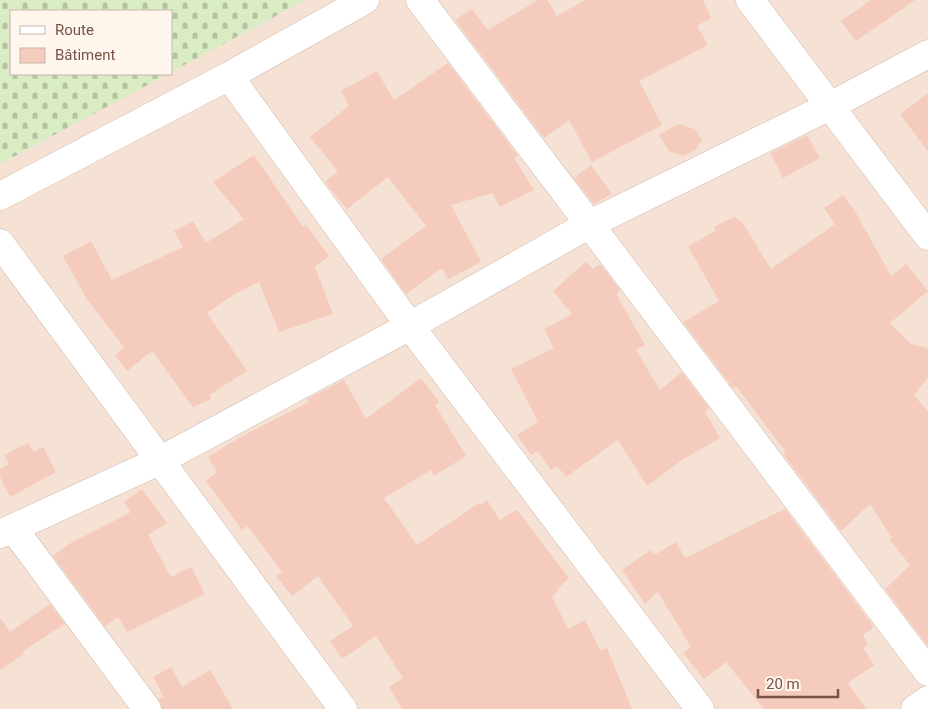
<svg xmlns="http://www.w3.org/2000/svg" width="928" height="709" viewBox="0 0 928 709" font-family="Roboto,sans-serif">
	<defs>
		<pattern id="cemetery-stones" width="16" height="16" patternUnits="userSpaceOnUse" patternTransform="scale(1.25)"><rect width="16" height="16" fill="#d9ecc3"/><path d="M2 7V4a2 2 0 0 1 4 0v3zM10 15v-3a2 2 0 0 1 4 0v3z" fill="#b5c2a0"/></pattern>
	</defs>
	<rect width="100%" height="100%" fill="#fdf1e6"/>
	<path fill="#f5e2d4" fill-rule="evenodd" d="M0,0H928V709H0ZM11,11H171V74H11Z"/>
	<path fill="url(#cemetery-stones)" d="M0,0H306L171,72V11H11V74H168L0,164Z"/>
	<path fill="#f4cbbc" d="M538,0H547L557,16L585,0H703L711,18L697,26L708,45L639,81L662,125L592,162L569,120L544,138L455,20L472,9L488,30Z
		M871,0H915L856,41L841,21Z
		M448,63L518,156L514,158L534,190L500,207L492,193L451,205L481,262L448,279L442,268L406,294L381,259L426,226L388,177L347,209L325,182L338,171L310,137L349,106L341,91L377,71L394,100Z
		M928,93V152L900,114Z
		M678,124L695,129L702,140L695,150L683,156L669,151L659,135Z
		M807,135L820,158L783,178L770,153Z
		M254,155L303,227L306,225L329,256L315,267L333,314L279,332L259,282L233,295L207,313L247,371L209,395L211,399L193,407L152,351L127,371L115,355L124,347L86,298L63,256L91,241L112,280L183,247L174,231L193,221L206,243L244,219L213,182Z
		M591,165L612,194L594,204L574,178Z
		M843,195L856,213L891,276L906,264L928,291L890,323L911,344L928,348V377L914,395L928,412V646L885,589L910,565L890,540L892,538L870,504L841,531L784,455L785,451L736,386L733,388L683,322L719,301L688,246L716,231L714,227L734,217L742,222L771,269L835,224L824,208Z
		M586,262L593,269L600,264L620,290L616,294L645,345L636,350L660,390L682,372L709,408L705,412L720,438L685,458L647,486L618,440L566,477L557,466L551,470L538,451L531,455L517,435L538,422L511,369L554,348L544,329L572,314L553,291Z
		M421,378L439,402L435,405L466,456L434,476L431,470L384,498L417,545L479,503L480,505L487,500L500,520L517,510L569,578L557,589L558,591L552,597L568,629L585,620L600,650L607,648L632,709H402L389,687L403,678L376,636L342,659L330,641L353,626L318,576L292,596L276,576L282,572L248,526L242,530L206,481L217,472L208,457L239,438L309,402L307,399L344,380L366,419Z
		M28,443L34,452L43,447L56,472L10,497L0,477V469L9,464L4,455Z
		M142,489L167,523L148,535L171,577L191,567L205,594L127,632L118,617L105,626L53,556L69,544L131,512L124,502Z
		M785,509L874,627L863,635L868,645L863,648L874,665L848,683L866,709H764L726,662L704,679L683,653L691,647L658,592L645,604L622,570L651,550L654,555L676,542L685,558Z
		M50,604L65,624L23,651L24,654L0,670V618L10,632Z
		M171,667L182,687L210,670L233,709H162L159,699L164,697L153,677Z"/>
	<g fill="none" stroke-linecap="round" stroke-linejoin="round">
		<defs>
			<path id="minor" d="M420,0L928,672
				M750,0L928,236
				M229,76L410,326L700,709
				M0,243L343,709
				M13,528L147,709
				M0,534L159,461L410,326L588,225L830,106L928,54
				M915,709L928,700"/>
			<path id="secondary" d="M0,196L229,76L365,0"/>
		</defs>
		<use href="#minor" stroke="#d2b9ae" stroke-width="29"/>
		<use href="#secondary" stroke="#d5b8ab" stroke-width="29"/>
		<use href="#minor" stroke="#fff" stroke-width="28"/>
		<use href="#secondary" stroke="#fff" stroke-width="28"/>
	</g>
	<rect x="10" y="10" width="162" height="65" fill="#fff6ed" stroke="#c9b5ab"/>
	<rect x="20" y="26" width="25" height="8" fill="#ffffff" stroke="#c9b5ab"/>
	<text x="55" y="35" font-size="15" fill="#785449">Route</text>
	<rect x="20" y="48" width="25" height="15" fill="#f4cbbc" stroke="#c9b5ab"/>
	<text x="55" y="60" font-size="15" fill="#785449">Bâtiment</text>
	<path d="M758 689v8h80v-8" fill="none" stroke="#785449" stroke-width="2.5"/>
	<text x="766" y="689" font-size="15" fill="#785449" stroke="#fff6ed" stroke-width="4" paint-order="stroke">20 m</text>
</svg>
